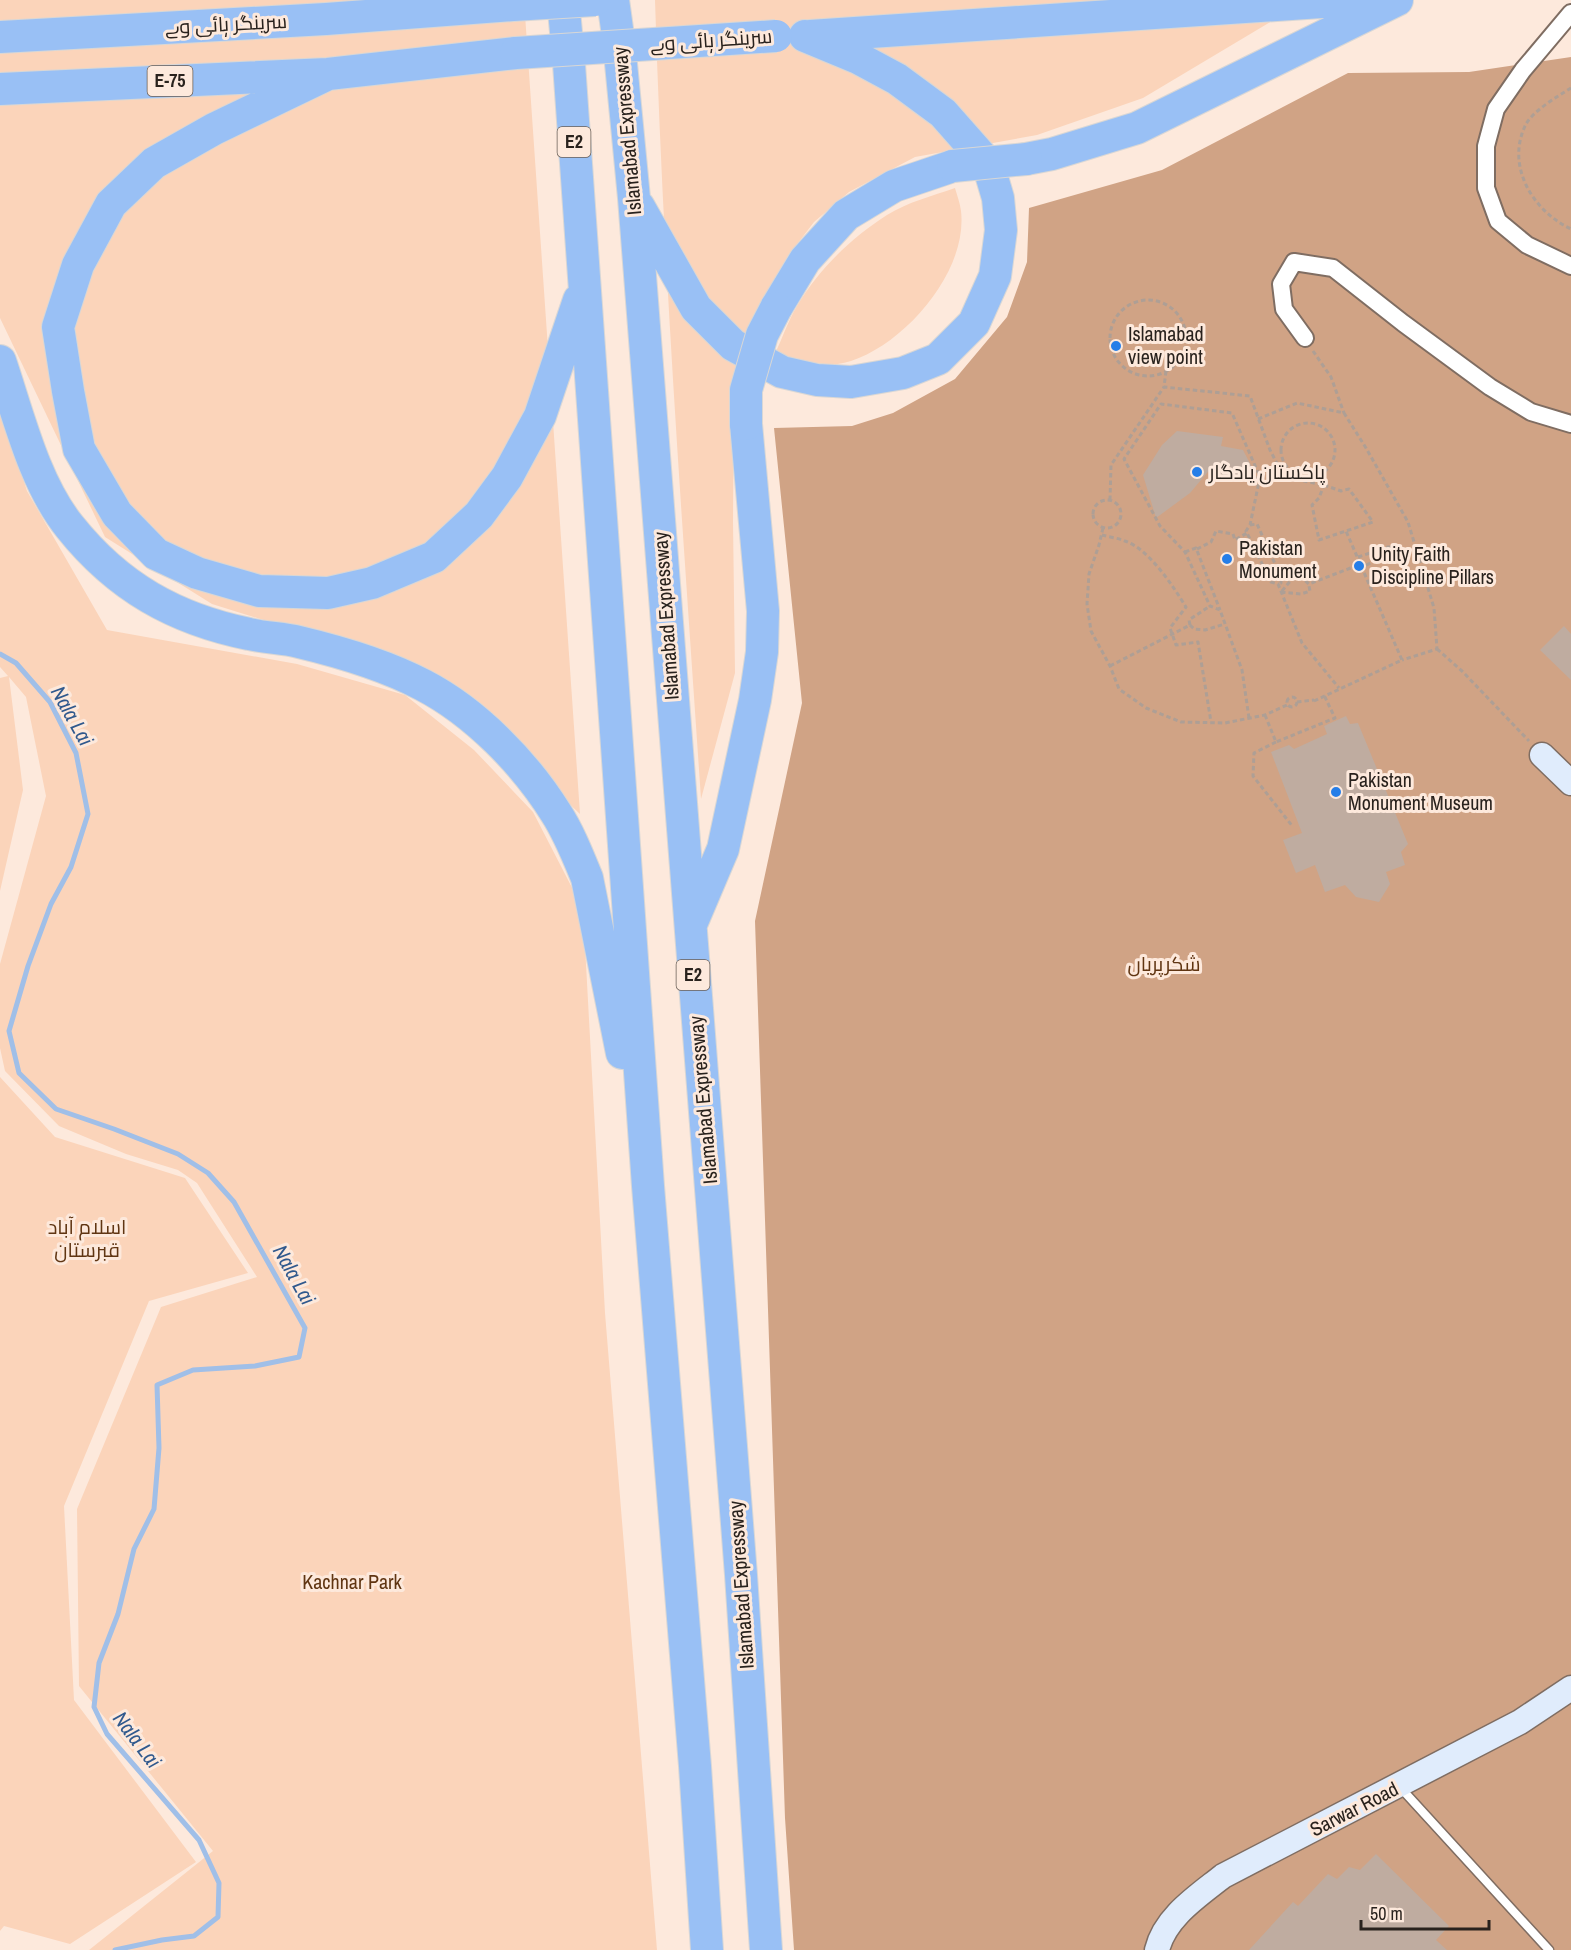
<svg xmlns="http://www.w3.org/2000/svg" width="1571" height="1950" viewBox="0 0 1571 1950" font-family="'Archivo Narrow',Cairo,sans-serif">
	<rect width="100%" height="100%" fill="#fde9dc"/>
	<path fill="#fbd4ba" d="M0,0H524L580,814L430,672L212,604L105,537L0,318Z
		M655,0H1307L1143,98L1037,135L915,157L849,192L814,222L788,256L760,304L734,378L733,522L735,673L701,799C683,533 663,267 655,0Z
		M955,188C957,195 960,203 961,211C968,271 906,343 851,361C825,369 799,363 774,356C782,339 788,321 797,306C819,269 851,238 887,215C908,202 932,196 955,188Z
		M0,403L27,491L107,630L297,664L405,695L474,750L533,812L583,909L605,1313L657,1950H89L213,1851L79,1686L77,1509L161,1307L257,1277L197,1183L178,1170L126,1154L59,1126L5,1071L0,1048V964L46,796L26,697L9,677L23,790L0,891V678L8,676L0,667Z
		M0,1077L55,1137L185,1178L248,1273L149,1301L64,1506L74,1700L196,1862L70,1944L4,1926L0,1931Z"/>
	<path fill="#d0a385" d="M1571,57V1950H794L785,1818L755,921L802,703L774,428L852,426L893,413L955,379L1007,317L1027,262L1029,208L1162,170L1348,73L1469,72Z"/>
	<g fill="none" stroke-linecap="round" stroke-linejoin="round">
		<path stroke="#a0bfe8" stroke-width="5" d="M0,654L16,663L50,702L76,753L88,814L71,867L51,904L28,966L9,1031L19,1073L56,1109L114,1129L178,1154L208,1173L234,1202L305,1328L299,1357L255,1366L193,1370L157,1385L159,1448L154,1509L134,1549L118,1614L99,1663L94,1707L107,1734L199,1840L219,1883L218,1917L194,1936L162,1940L115,1950"/>
	</g>
	<path fill="#bfaca0" d="M1177,431L1223,437L1221,446L1243,450L1259,481L1218,476L1212,467L1190,493L1156,518L1143,475L1162,445Z
		M1564,626L1571,634V680L1540,650Z
		M1346,716L1350,724L1358,723L1408,844L1401,852L1405,865L1386,872L1390,884L1379,902L1356,897L1345,885L1325,892L1315,865L1296,873L1283,840L1302,833L1271,752L1289,745L1294,749L1327,734L1324,726Z
		M1376,1854L1449,1926L1436,1940L1447,1950H1249L1293,1902L1298,1906L1328,1874L1337,1879L1349,1867L1360,1870Z"/>
	<g fill="none" stroke-linecap="round" stroke-linejoin="round">
		<defs>
			<path id="lane" d="M1399,1786L1549,1950"/>
			<path id="street" d="M1571,13L1523,70L1496,109L1486,146V188L1498,221L1527,245L1571,266
				M1305,338L1284,309L1281,284L1294,262L1333,268L1403,323L1490,387L1531,412L1571,424"/>
			<path id="secondary" d="M1542,755L1571,783
				M1157,1950C1165,1917 1198,1896 1223,1876L1520,1722L1571,1688"/>
			<path id="highway" d="M563,0L569,64L648,1186L695,1766L707,1950
				M613,0L619,43L634,198L741,1575L766,1950
				M810,36L1351,0
				M0,37L326,19L513,5
				M328,74L214,129L154,163L111,204L78,265L58,327L68,391L79,449L117,514L156,554L197,573L259,591L328,593L372,583L434,557L479,515L507,477L540,416L579,300
				M0,89L328,74L516,53
				M1026,159L1052,154L1137,128L1397,0
				M639,207L696,308L733,345L782,372L817,380L851,382L903,373L938,359L974,323L995,276L1001,230L998,198L988,164L943,113L897,79L858,58L805,36
				M776,308L805,260L846,215L894,186L953,166
				M0,361C18,414 34,483 70,527C118,587 175,619 249,634C266,638 283,638 299,642C341,652 385,665 423,685C475,712 525,763 556,813C569,833 578,856 587,878L622,1053
				M692,922L723,849L755,700L762,652L763,611L746,424"/>
		</defs>
		<use href="#lane" stroke="#7f6d62" stroke-width="11"/>
		<use href="#street" stroke="#7f6d62" stroke-width="20"/>
		<use href="#secondary" stroke="#7f6d62" stroke-width="27"/>
		<use href="#highway" stroke="#d8d7d6" stroke-width="34"/>
		<path stroke="#ae9f95" stroke-width="3" stroke-dasharray="4.5 3" stroke-linecap="butt" d="M1571,88C1558,96 1531,112 1525,126C1506,167 1533,211 1571,229
			M1110 338a38 38 0 1 1 76 0a38 38 0 1 1-76 0Z
			M1313,351L1331,377L1344,413
			M1166,371L1164,387L1250,396L1270,450L1284,477L1324,485L1319,474
			M1258,419L1297,403L1344,413L1366,448L1408,522L1434,608L1437,649L1402,660
			M1281 450a27 27 0 1 1 54 0a27 27 0 1 1-54 0Z
			M1324,485L1341,491L1349,489L1373,522L1319,540L1312,505L1319,498Z
			M1093 514a14 14 0 1 1 28 0a14 14 0 1 1-28 0Z
			M1110,500L1111,465L1164,387
			M1250,525L1257,524L1281,577V583L1278,584
			M1103,528L1099,545L1089,574L1087,604L1091,631L1110,666L1119,689L1146,708L1181,722L1225,723L1265,715L1287,705
			M1102,535C1109,537 1118,538 1125,541C1149,549 1173,586 1186,607L1170,628L1176,645L1198,642L1211,722
			M1197,549L1211,542L1216,531L1233,534L1235,540L1247,533
			M1185,552L1196,548L1220,610
			M1257,554L1268,549
			M1358,557L1388,547H1394L1390,554L1362,567
			M1282,591L1292,579L1302,578L1309,584L1361,564
			M1281,592L1301,594L1310,591L1309,586
			M1190,625L1194,629L1205,630L1225,624
			M1437,649L1462,671L1529,741
			M1110,666L1190,625L1189,620L1210,606
			M1287 702a5 5 0 1 1 10 0a5 5 0 1 1-10 0Z
			M1314,701L1402,660L1346,531
			M1297,702L1314,700
			M1265,715L1276,742L1335,718L1324,695
			M1249,718L1242,670L1220,610L1210,606L1185,552L1160,526L1124,459L1161,404L1232,413L1260,477L1250,525L1246,531L1271,582L1278,584L1302,643L1339,688
			M1276,742L1254,753L1253,776L1293,827"/>
		<use href="#lane" stroke="#fff" stroke-width="8"/>
		<use href="#street" stroke="#fff" stroke-width="16"/>
		<use href="#secondary" stroke="#e0ecfc" stroke-width="24"/>
		<use href="#highway" stroke="#99c0f5" stroke-width="32"/>
		<defs>
			<path id="highway-bridge" d="M513,5L595,0
				M516,53L776,36
				M953,166L1026,159
				M746,424V390L762,335L776,308"/>
		</defs>
		<use href="#highway-bridge" stroke="#d8d7d6" stroke-width="34" stroke-linecap="butt"/>
		<use href="#highway-bridge" stroke="#99c0f5" stroke-width="32"/>
	</g>
	<g fill="#257ee8" stroke="#fde9dc" stroke-width="2">
		<circle cx="1116" cy="346" r="6"/>
		<circle cx="1197" cy="472" r="6"/>
		<circle cx="1227" cy="559" r="6"/>
		<circle cx="1359" cy="566" r="6"/>
		<circle cx="1336" cy="792" r="6"/>
	</g>
	<g text-anchor="middle" stroke-width="6" stroke-linejoin="round" paint-order="stroke">
		<g fill="#fde9dc" stroke="#695e56" stroke-width="1.5">
			<rect x="147.5" y="66" width="45" height="30" rx="4.5"/>
			<rect x="557.5" y="127" width="33" height="30" rx="4.5"/>
			<rect x="676.5" y="960" width="33" height="30" rx="4.5"/>
		</g>
		<g font-size="18" font-weight="bold" fill="#29221d">
			<text x="170" y="87">E-75</text>
			<text x="574" y="148">E2</text>
			<text x="693" y="981">E2</text>
		</g>
		<g font-size="20" fill="#29221d" stroke="#fde9dc">
			<text transform="translate(226 24) rotate(-3)" y="7">سرینگر ہائی وے</text>
			<text transform="translate(711 40) rotate(-4)" y="7">سرینگر ہائی وے</text>
			<text transform="translate(627 131) rotate(-95)" y="7">Islamabad Expressway</text>
			<text transform="translate(666 616) rotate(-94)" y="7">Islamabad Expressway</text>
			<text transform="translate(703 1100) rotate(-95)" y="7">Islamabad Expressway</text>
			<text transform="translate(741 1585) rotate(-94)" y="7">Islamabad Expressway</text>
			<text transform="translate(1354 1809) rotate(-27)" y="7">Sarwar Road</text>
		</g>
		<g font-size="20" fill="#29221d" stroke="#fde9dc" text-anchor="start">
			<text x="1128" y="341">Islamabad<tspan x="1128" dy="23">view point</tspan></text>
			<text x="1209" y="479">پاکستان یادگار</text>
			<text x="1239" y="555">Pakistan<tspan x="1239" dy="23">Monument</tspan></text>
			<text x="1371" y="561">Unity Faith<tspan x="1371" dy="23">Discipline Pillars</tspan></text>
			<text x="1348" y="787">Pakistan<tspan x="1348" dy="23">Monument Museum</tspan></text>
		</g>
		<g font-size="20" fill="#603512" stroke="#fde9dc">
			<text x="1164" y="971">شکرپریاں</text>
			<text x="87" y="1234">اسلام آباد<tspan x="87" dy="23">قبرستان</tspan></text>
			<text x="352" y="1589">Kachnar Park</text>
		</g>
		<g font-size="21" font-style="italic" fill="#30598d" stroke="#fde9dc">
			<text transform="translate(72 716) rotate(61)" y="7">Nala Lai</text>
			<text transform="translate(294 1275) rotate(61)" y="7">Nala Lai</text>
			<text transform="translate(137 1740) rotate(53)" y="7">Nala Lai</text>
		</g>
	</g>
	<path d="M1361 1920v9h128v-9" fill="none" stroke="#29221d" stroke-width="3"/>
	<text x="1370" y="1920" font-size="18" fill="#29221d" stroke="#fde9dc" stroke-width="4.5" paint-order="stroke">50 m</text>
</svg>
